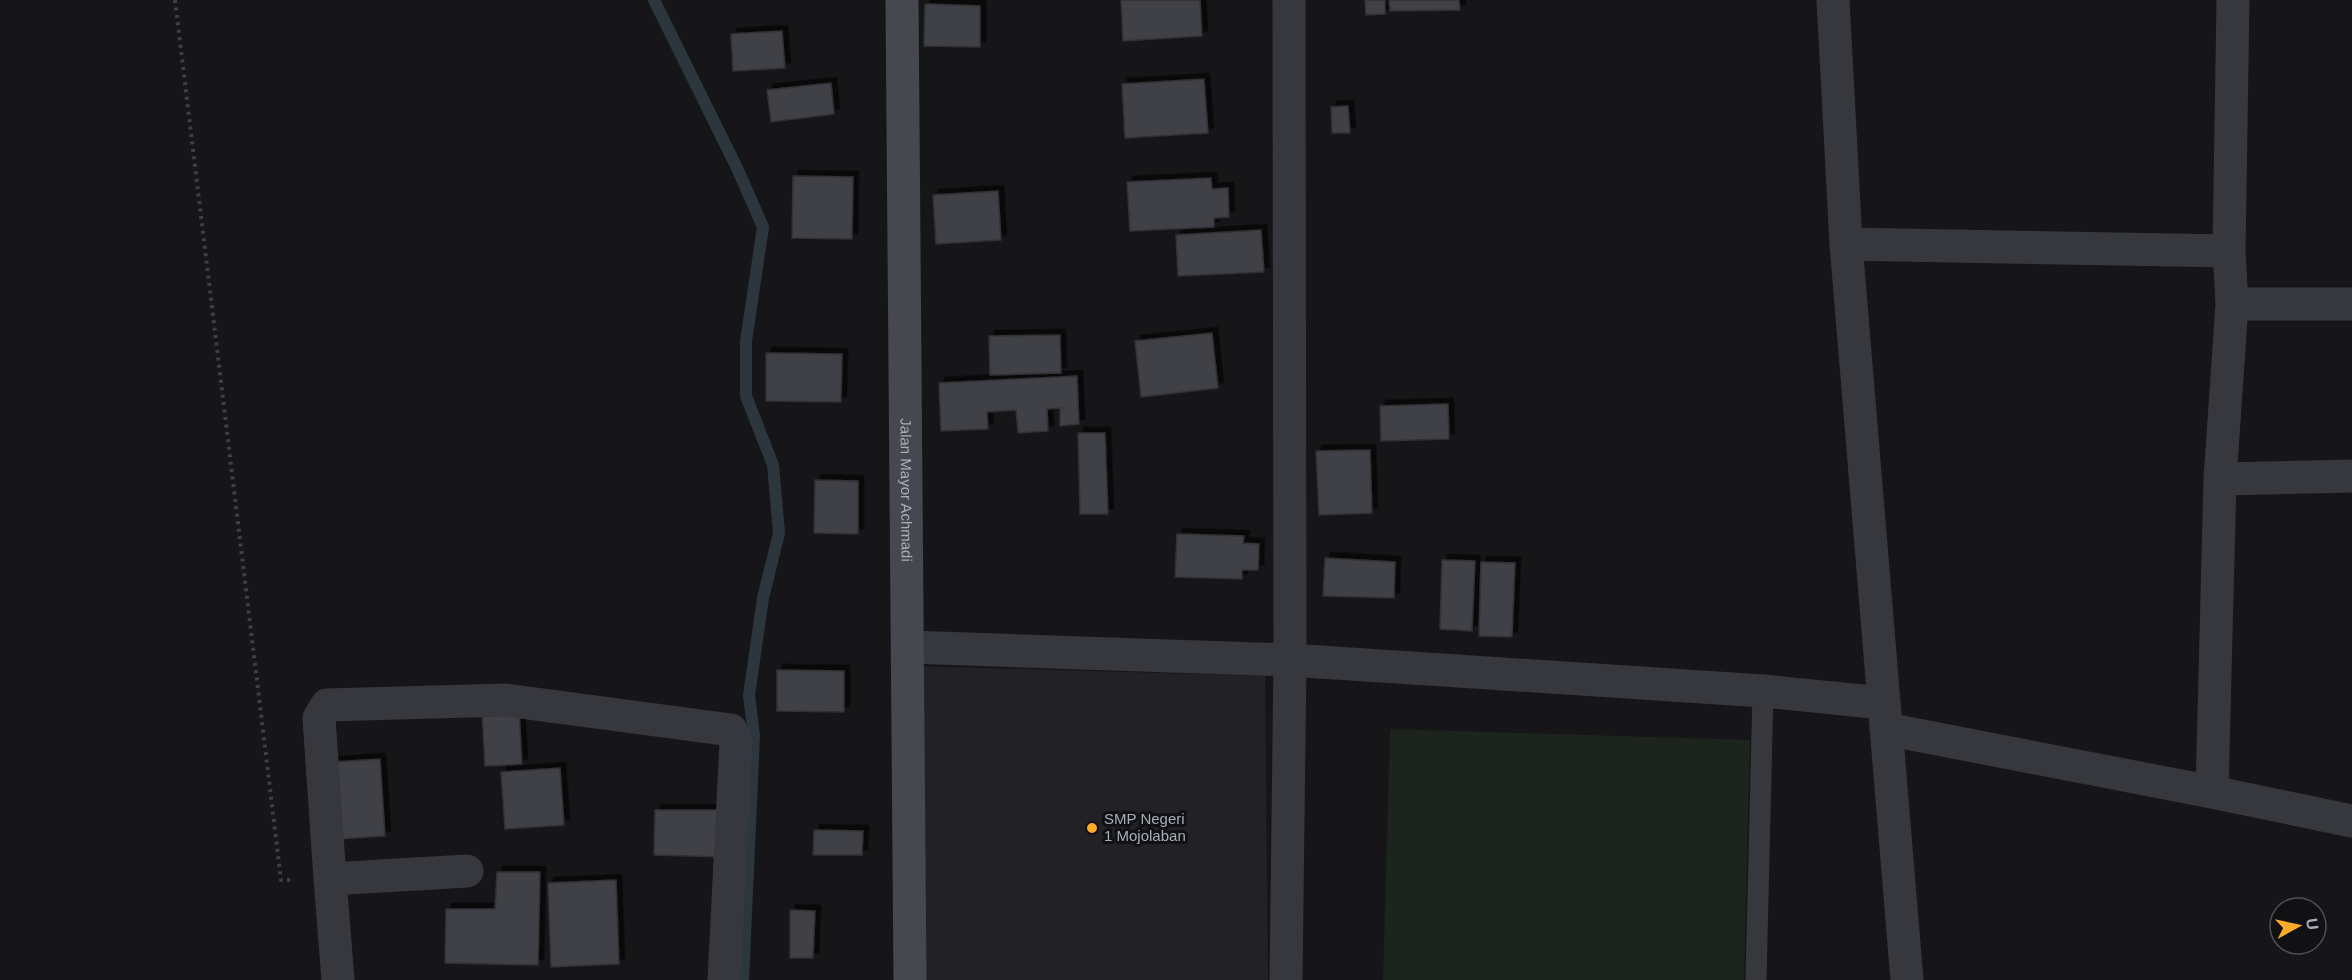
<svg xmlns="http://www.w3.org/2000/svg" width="2352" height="980" viewBox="0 0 2352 980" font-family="Arial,sans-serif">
	<defs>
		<filter id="shadow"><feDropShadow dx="5.5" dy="-5.5" stdDeviation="0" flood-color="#0009"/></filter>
	</defs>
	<rect width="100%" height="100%" fill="#161619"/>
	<path fill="#222226" d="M916,666L1265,676L1268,980H920Z"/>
	<path fill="#1c241d" d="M1390,729L1750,740L1744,980H1383Z"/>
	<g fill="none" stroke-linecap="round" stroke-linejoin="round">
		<path stroke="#2b363d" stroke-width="12" d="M654,0L738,170L763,227L746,341V396L773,465L779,533L763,598L749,695L754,736L743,980"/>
	</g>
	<path fill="#404146" stroke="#303035" stroke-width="1.5" filter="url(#shadow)" d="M1121,0H1200L1202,36L1123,41Z
		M1365,0H1385V14L1366,15Z
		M1389,0H1459L1460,10L1390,11Z
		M925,4L980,6V47L924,46Z
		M782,31L785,68L733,71L731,34Z
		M1204,79L1208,133L1125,138L1122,84Z
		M831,83L834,114L771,122L767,90Z
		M1348,106L1350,133H1332L1331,107Z
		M793,176L853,177L852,239L792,238Z
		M1211,178L1212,189L1228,188L1229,217L1214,218V227L1130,231L1127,182Z
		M998,191L1001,240L936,244L933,195Z
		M1261,230L1264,272L1178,276L1176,235Z
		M1212,333L1218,388L1141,397L1135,341Z
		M1060,335L1061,373L990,375L989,336Z
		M766,353L842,354L841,402L766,401Z
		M1077,376L1079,424L1060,426V408L1047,409L1048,431L1018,433L1016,410L987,412L988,429L941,431L939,383Z
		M1448,404L1449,439L1381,441L1380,406Z
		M1078,433H1105L1108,514H1080Z
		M1370,450L1372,513L1319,515L1316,451Z
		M815,480L858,481V534L814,533Z
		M1177,534L1244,536L1243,543L1259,544L1258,570H1242V579L1175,577Z
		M1325,558L1395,562L1394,598L1323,596Z
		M1442,560L1475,561L1472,631L1440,629Z
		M1481,562L1515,563L1512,637L1479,636Z
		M777,670L844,671V712L777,711Z
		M519,710L522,764L485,766L482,712Z
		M380,759L385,836L338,839L334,762Z
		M560,768L564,825L505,829L501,772Z
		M655,810H724V857L654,855Z
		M814,830L863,831L862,855H813Z
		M497,872H540L538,965L445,963L446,909H495Z
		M616,880L619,964L551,967L548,883Z
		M790,910L815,911L813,958H790Z"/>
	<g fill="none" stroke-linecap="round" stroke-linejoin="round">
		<path stroke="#3d4045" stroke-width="4" stroke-dasharray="3 4.5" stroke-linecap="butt" d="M175,0L281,880H294"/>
		<path stroke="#37383e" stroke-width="21" d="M1756,980L1763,691"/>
		<path stroke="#37383e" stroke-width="33" d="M1833,0L1846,244L1907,980
			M1846,244L2229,251
			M2232,304H2352
			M2220,479L2352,476
			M909,647L1290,660L1763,691L1883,703
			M1886,729L2212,792L2352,821
			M2212,792L2220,479L2232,304L2229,251L2233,0
			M330,879L319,718L327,705L505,700L731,730L736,742L724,980
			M338,980L330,879L467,871
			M1286,980L1290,660L1289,0"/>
		<path stroke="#45484e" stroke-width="33" id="s1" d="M902,0L910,980"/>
	</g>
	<circle fill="#feaa29" stroke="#111114" stroke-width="2" cx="1092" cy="828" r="6"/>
	<g text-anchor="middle" stroke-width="6" stroke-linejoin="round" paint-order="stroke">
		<g font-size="15" fill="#a7aeb9" stroke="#111114">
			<text dy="5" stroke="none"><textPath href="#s1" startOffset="490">Jalan Mayor Achmadi</textPath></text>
		</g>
		<g font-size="15" fill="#a7aeb9" stroke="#111114" text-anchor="start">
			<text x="1104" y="824">SMP Negeri<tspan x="1104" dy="17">1 Mojolaban</tspan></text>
		</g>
	</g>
	<g transform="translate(2298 926) rotate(82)"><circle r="28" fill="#111114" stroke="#4d5056" stroke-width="1.5"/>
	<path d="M0-4.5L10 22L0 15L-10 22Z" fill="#feaa29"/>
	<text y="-9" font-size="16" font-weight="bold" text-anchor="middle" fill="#a7aeb9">U</text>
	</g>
</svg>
